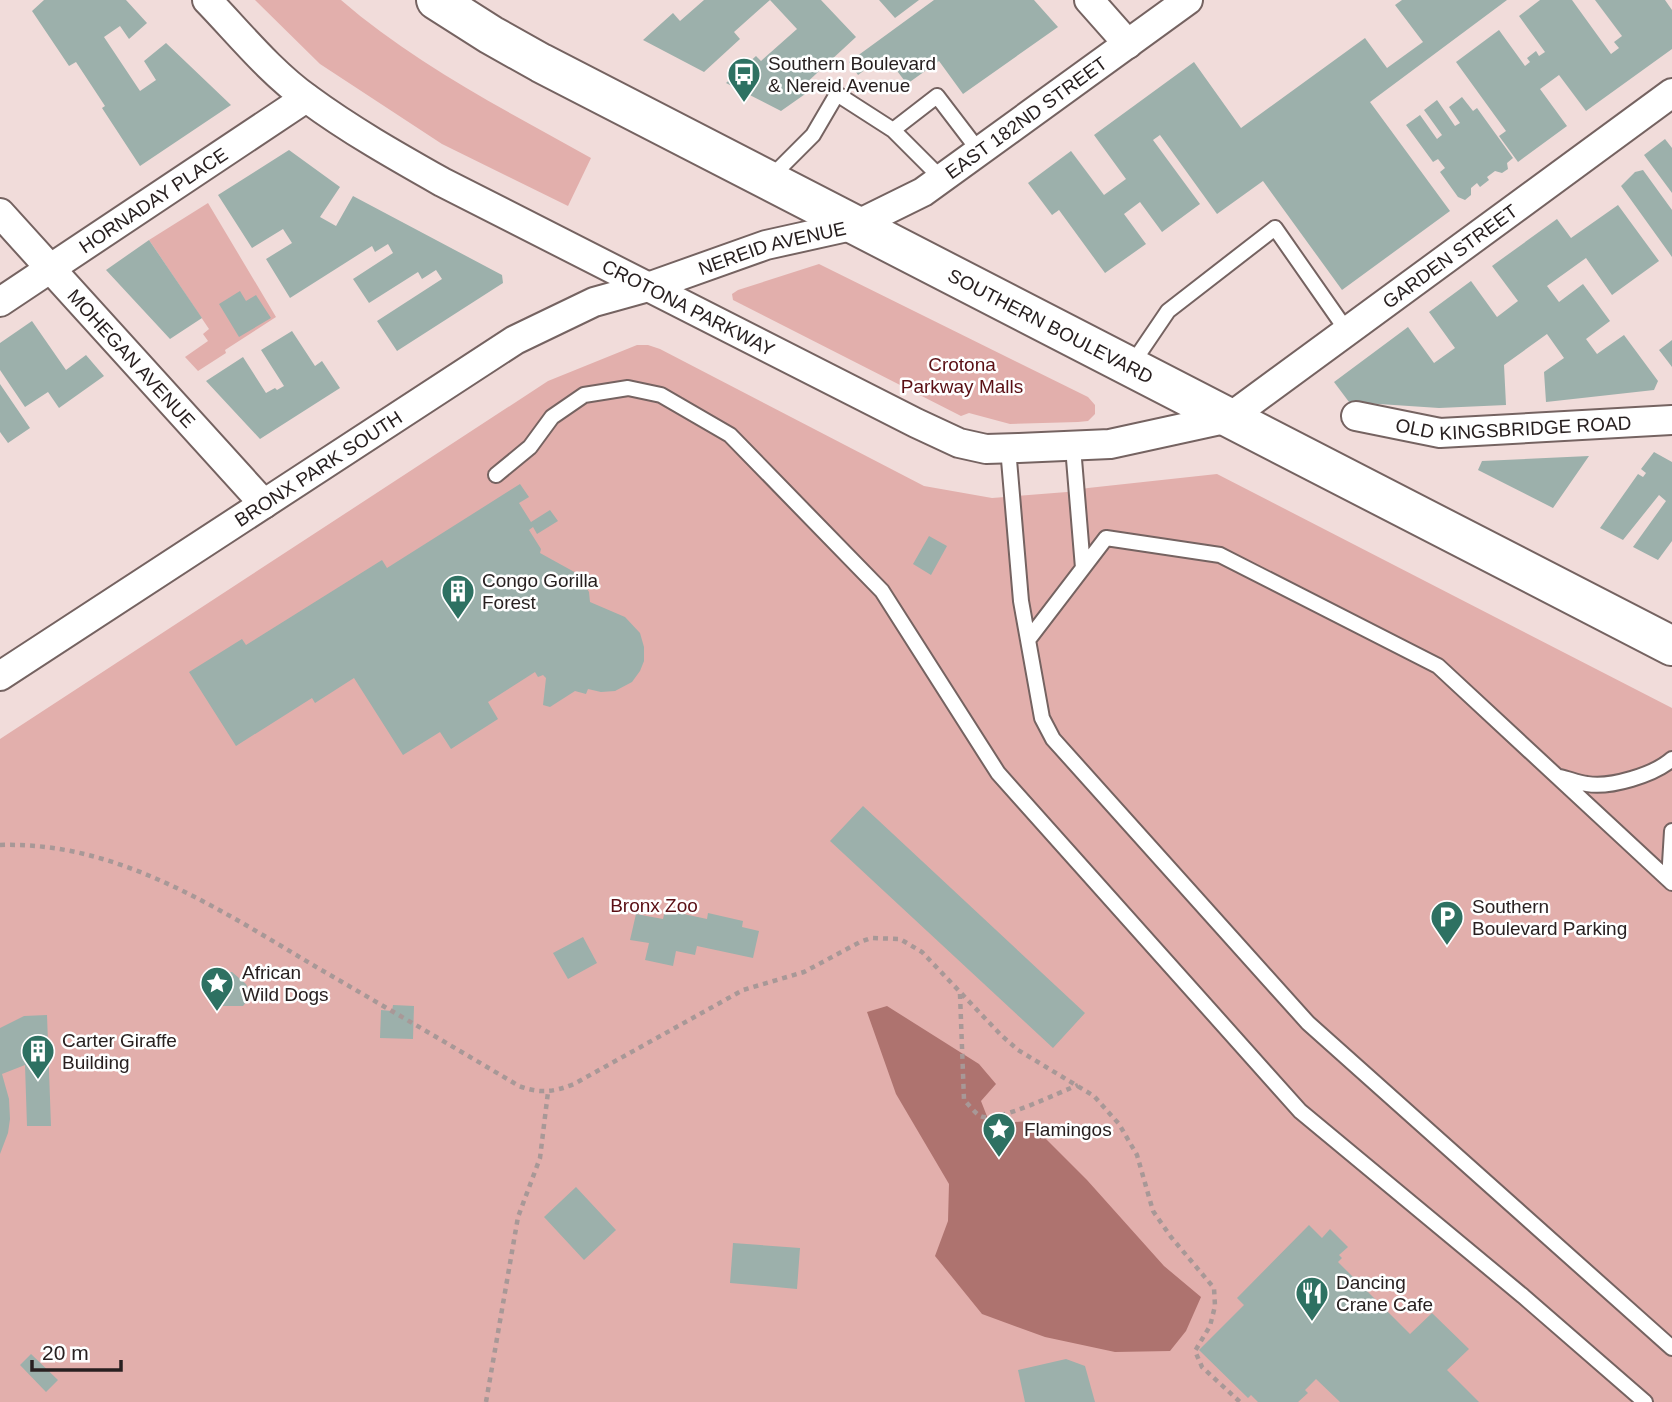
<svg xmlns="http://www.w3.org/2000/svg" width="1672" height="1402" viewBox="0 0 1672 1402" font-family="Arial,sans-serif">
	<rect width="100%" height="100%" fill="#f1dcda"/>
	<path fill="#e2afac" d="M255,0H341C415,64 505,110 591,158L568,206L442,144L320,64Z
		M208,203L276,317L225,350L226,353L198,371L185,357L208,341L203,334L209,329L149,240Z
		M819,264L1088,397L1095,405V414L1088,421L1078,422L1010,424L969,413L961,416L733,300L732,294L738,290Z
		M637,345H648L660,349L924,486L992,498L1067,492L1088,488L1217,474L1672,708V1402H0V739L548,381Z"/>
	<path fill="#ae736f" d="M887,1006L979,1064L996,1084L981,1101L990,1124L1028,1121L1087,1180L1164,1266L1201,1297L1186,1331L1170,1351L1115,1352L1045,1337L982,1314L935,1256L948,1221L949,1184L896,1094L867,1012Z"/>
	<path fill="#9cb0ab" d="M44,0H126L147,23L129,39L120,26L104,37L140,91L156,80L144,61L166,43L231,105L140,166L102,108L105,106L76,62L69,66L32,11Z
		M704,0H770L734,32L740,39L704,72L643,40L673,13L680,21Z
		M770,0H821L856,37L803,86L808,92L781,111L726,83L756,56L761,61L797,29Z
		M879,0H919L895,18Z
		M934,0H1034L1058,27L963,94L939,61L907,84L885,55L858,75L849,62Z
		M1402,0H1507L1370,102L1450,211L1342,290L1263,181L1217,214L1160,135L1153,140L1200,204L1162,232L1140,202L1124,214L1146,244L1105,273L1059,210L1052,215L1028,183L1071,151L1104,195L1126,179L1094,135L1194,62L1241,128L1365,38L1387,68L1423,42L1395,5Z
		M1540,0H1572L1611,54L1619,48L1614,42L1622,36L1595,0H1665L1672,10V49L1586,111L1559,75L1540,89L1567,126L1518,162L1499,136L1506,131L1456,62L1499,30L1525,66L1530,62L1527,58L1536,51L1539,56L1545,52L1519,16Z
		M1462,97L1473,111L1477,108L1513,158L1507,163L1508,169L1502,173L1495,171L1487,177L1489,180L1480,187L1477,183L1471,188V195L1465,200L1458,197L1440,172L1445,168L1438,159L1433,162L1406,125L1420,115L1437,139L1442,135L1424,110L1437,100L1455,126L1460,123L1449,107Z
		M1665,139L1672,148V193L1644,155Z
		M289,150L340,187L320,217L336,226L353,196L502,275L503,283L397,351L377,321L442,279L436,270L422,279L418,272L369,303L353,279L393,253L388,244L375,252L372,246L290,298L266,259L292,243L283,229L252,248L218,195Z
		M1643,170L1672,210V257L1621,186L1635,172Z
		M1618,205L1659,261L1612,295L1586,258L1547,286L1559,302L1583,284L1610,321L1586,339L1597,354L1624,335L1658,381L1654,390L1546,402L1544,372L1564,358L1547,334L1504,365L1506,405L1439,408L1349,402L1334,382L1408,327L1434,363L1455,348L1429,312L1471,281L1497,317L1518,301L1492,266L1557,219L1571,238Z
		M149,240L202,318L170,339L106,270Z
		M240,291L246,301L256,295L271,318L239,337L219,304Z
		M32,321L66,370L86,355L104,376L59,408L48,392L25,407L0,370V343Z
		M292,331L315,366L322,361L340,388L260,439L206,381L243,357L266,393L275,388L277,390L284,386L261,350Z
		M1672,340V367L1659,350Z
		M0,384L30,428L8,443L0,432Z
		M1654,452L1672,462V541L1658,560L1633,547L1666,501L1659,495L1623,540L1600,528L1638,474L1643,477L1646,473L1641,469Z
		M1589,456L1553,508L1478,470L1482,461Z
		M520,484L529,497L519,503L531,522L550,510L558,521L537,534L533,527L529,530L541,549L540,553L578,574L589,592L590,602L625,617L640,633L644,647V661L640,671L632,682L615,691L601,692L588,689L586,694L575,691L550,707L543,705L546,678L543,675L538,677L535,672L488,702L498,719L451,749L440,732L403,755L354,678L315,703L312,698L236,746L189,672L242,639L246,645L382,560L387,568Z
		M929,536L947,546L931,575L913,564Z
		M863,806L1085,1013L1053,1048L830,841Z
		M665,910L707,919L708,913L743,921L742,927L759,931L753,958L697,946L695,955L676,951L673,966L645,960L649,943L630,940L636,914L663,919Z
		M583,937L597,963L568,979L553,953Z
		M215,971L232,972L246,984L251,996L243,1006H222L211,993L207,980Z
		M393,1005L414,1006L413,1039L380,1038L381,1010L392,1011Z
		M47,1015L51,1126H27L25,1065L2,1074L9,1099L10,1119L8,1133L0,1154V1028L24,1016Z
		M576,1187L616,1230L584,1260L544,1217Z
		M1309,1225L1322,1238L1330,1229L1348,1247L1339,1255L1342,1258L1338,1262L1410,1334L1432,1313L1469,1349L1447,1370L1479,1402H1340L1316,1379L1305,1390L1308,1393L1298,1402H1258L1251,1395L1248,1398L1199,1350L1244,1305L1237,1298Z
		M733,1243L800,1248L797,1289L730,1283Z
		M31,1354L58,1380L46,1392L20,1365Z
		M1066,1359L1085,1366L1095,1402H1025L1018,1370Z"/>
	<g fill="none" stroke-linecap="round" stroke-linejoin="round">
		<defs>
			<path id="service" d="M893,130L937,96L979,151
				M770,178L813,135L837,94L893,130L941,178
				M1130,367L1168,311L1275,228L1347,331
				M1073,447L1083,568
				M1008,448L1021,601L1042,718L1053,739L1308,1023L1672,1348
				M496,475L530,447L552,417L584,395L628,388L661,395L730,435L882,591L998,773L1300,1111L1523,1296L1645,1402
				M1028,640L1106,538L1220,555L1438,666L1672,883
				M1560,777C1569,779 1578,783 1587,784C1610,788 1654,775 1672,759
				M1669,880L1672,831"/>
			<g id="minor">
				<path id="s1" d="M207,0C239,33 270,72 308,99C350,130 396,156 442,182L916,423L959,443L986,449L1019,448L1110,444L1229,418L1672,93"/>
				<path d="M1089,0L1128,44"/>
				<path id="s2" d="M0,213L264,504"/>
				<path id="s3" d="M0,302L306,98"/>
				<path id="s4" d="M1356,416L1440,433L1672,420"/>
				<path id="s5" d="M0,676L515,340L594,302L648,287L766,245L856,225L923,192L1188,0"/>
			</g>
			<g id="secondary">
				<path id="s6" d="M436,0L491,35L541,63L1672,646"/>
			</g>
		</defs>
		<use href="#service" stroke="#756361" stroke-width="18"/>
		<use href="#minor" stroke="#756361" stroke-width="32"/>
		<use href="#secondary" stroke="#756361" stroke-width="42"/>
		<path stroke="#a89897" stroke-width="4.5" stroke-dasharray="5 5" stroke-linecap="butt" d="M0,845C118,841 220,910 318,968C385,1007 452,1046 519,1086C540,1094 554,1092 574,1084L743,990L804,972L860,942L871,938L900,939L922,952L1001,1035L1018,1050L1094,1096L1119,1124L1137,1155L1153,1211L1171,1237L1214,1288L1215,1306L1210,1326L1195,1351L1202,1367L1240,1402
			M960,994L964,1100C969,1105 974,1112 980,1116C995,1124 1060,1092 1078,1085
			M486,1402L518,1217L540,1158L548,1092"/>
		<use href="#service" stroke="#fff" stroke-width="14"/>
		<use href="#minor" stroke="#fff" stroke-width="28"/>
		<use href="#secondary" stroke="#fff" stroke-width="38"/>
	</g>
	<defs>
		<symbol id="bus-pin" viewBox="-11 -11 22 30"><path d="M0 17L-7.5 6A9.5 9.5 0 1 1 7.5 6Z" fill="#2e7162" stroke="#fff"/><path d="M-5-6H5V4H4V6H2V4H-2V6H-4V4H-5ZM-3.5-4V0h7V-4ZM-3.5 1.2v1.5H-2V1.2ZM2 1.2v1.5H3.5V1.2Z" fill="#fff"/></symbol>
		<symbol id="building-pin" viewBox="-11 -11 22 30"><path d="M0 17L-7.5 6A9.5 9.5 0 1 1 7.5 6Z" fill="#2e7162" stroke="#fff"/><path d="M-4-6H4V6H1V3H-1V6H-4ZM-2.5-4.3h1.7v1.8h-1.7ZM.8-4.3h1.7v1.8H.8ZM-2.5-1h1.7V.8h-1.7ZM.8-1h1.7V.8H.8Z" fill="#fff"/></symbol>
		<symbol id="parking-pin" viewBox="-11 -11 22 30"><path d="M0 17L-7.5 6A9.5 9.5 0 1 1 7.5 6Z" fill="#2e7162" stroke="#fff"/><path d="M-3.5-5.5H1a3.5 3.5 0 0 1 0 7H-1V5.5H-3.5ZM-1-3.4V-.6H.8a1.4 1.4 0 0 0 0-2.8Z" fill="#fff"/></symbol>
		<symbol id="sight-pin" viewBox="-11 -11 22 30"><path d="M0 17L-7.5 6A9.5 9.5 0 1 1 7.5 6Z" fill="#2e7162" stroke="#fff"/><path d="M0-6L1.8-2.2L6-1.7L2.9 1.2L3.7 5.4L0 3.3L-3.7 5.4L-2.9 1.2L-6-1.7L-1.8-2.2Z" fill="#fff"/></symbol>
		<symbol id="restaurant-pin" viewBox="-11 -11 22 30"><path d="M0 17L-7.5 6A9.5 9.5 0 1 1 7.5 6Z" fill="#2e7162" stroke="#fff"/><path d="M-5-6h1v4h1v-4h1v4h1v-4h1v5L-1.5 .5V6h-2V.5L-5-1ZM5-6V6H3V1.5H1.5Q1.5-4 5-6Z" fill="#fff"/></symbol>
	</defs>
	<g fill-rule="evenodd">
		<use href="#bus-pin" x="725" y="55" width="38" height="52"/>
		<use href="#building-pin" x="439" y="572" width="38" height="52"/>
		<use href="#parking-pin" x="1428" y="898" width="38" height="52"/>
		<use href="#sight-pin" x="198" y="964" width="38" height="52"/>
		<use href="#building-pin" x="19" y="1032" width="38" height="52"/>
		<use href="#sight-pin" x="980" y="1110" width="38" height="52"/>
		<use href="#restaurant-pin" x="1293" y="1274" width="38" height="52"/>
	</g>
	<g text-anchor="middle" stroke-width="5" stroke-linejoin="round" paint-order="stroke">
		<g font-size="19" fill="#282020" stroke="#fff" text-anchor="start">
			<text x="768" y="70">Southern Boulevard<tspan x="768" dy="22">&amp; Nereid Avenue</tspan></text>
			<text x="482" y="587">Congo Gorilla<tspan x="482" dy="22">Forest</tspan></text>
			<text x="1472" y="913">Southern<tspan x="1472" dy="22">Boulevard Parking</tspan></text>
			<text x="242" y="979">African<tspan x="242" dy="22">Wild Dogs</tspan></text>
			<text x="62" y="1047">Carter Giraffe<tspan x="62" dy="22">Building</tspan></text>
			<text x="1024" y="1136">Flamingos</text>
			<text x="1336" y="1289">Dancing<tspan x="1336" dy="22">Crane Cafe</tspan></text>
		</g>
		<g font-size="19" fill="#282020" stroke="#fff">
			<text dy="7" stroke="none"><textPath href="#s5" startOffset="1178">EAST 182ND STREET</textPath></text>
			<text dy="7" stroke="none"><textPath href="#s3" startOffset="184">HORNADAY PLACE</textPath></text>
			<text dy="7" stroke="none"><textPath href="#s5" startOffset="889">NEREID AVENUE</textPath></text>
			<text dy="7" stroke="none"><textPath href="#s1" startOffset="1426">GARDEN STREET</textPath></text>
			<text dy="7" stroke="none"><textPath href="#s1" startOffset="576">CROTONA PARKWAY</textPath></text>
			<text dy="7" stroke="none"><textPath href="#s6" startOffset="696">SOUTHERN BOULEVARD</textPath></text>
			<text dy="7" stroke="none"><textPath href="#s2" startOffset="196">MOHEGAN AVENUE</textPath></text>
			<text dy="7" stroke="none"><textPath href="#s4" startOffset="159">OLD KINGSBRIDGE ROAD</textPath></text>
			<text dy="7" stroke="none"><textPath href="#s5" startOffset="380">BRONX PARK SOUTH</textPath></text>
		</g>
		<g font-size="19" fill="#5a0f14" stroke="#fff">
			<text x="962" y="371">Crotona<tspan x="962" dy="22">Parkway Malls</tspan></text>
			<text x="654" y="912">Bronx Zoo</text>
		</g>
	</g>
	<path d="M32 1360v10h89v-10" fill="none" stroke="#282020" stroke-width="3.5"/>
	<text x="42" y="1360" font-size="21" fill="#282020" stroke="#ffffff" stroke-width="5" paint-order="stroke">20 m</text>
</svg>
